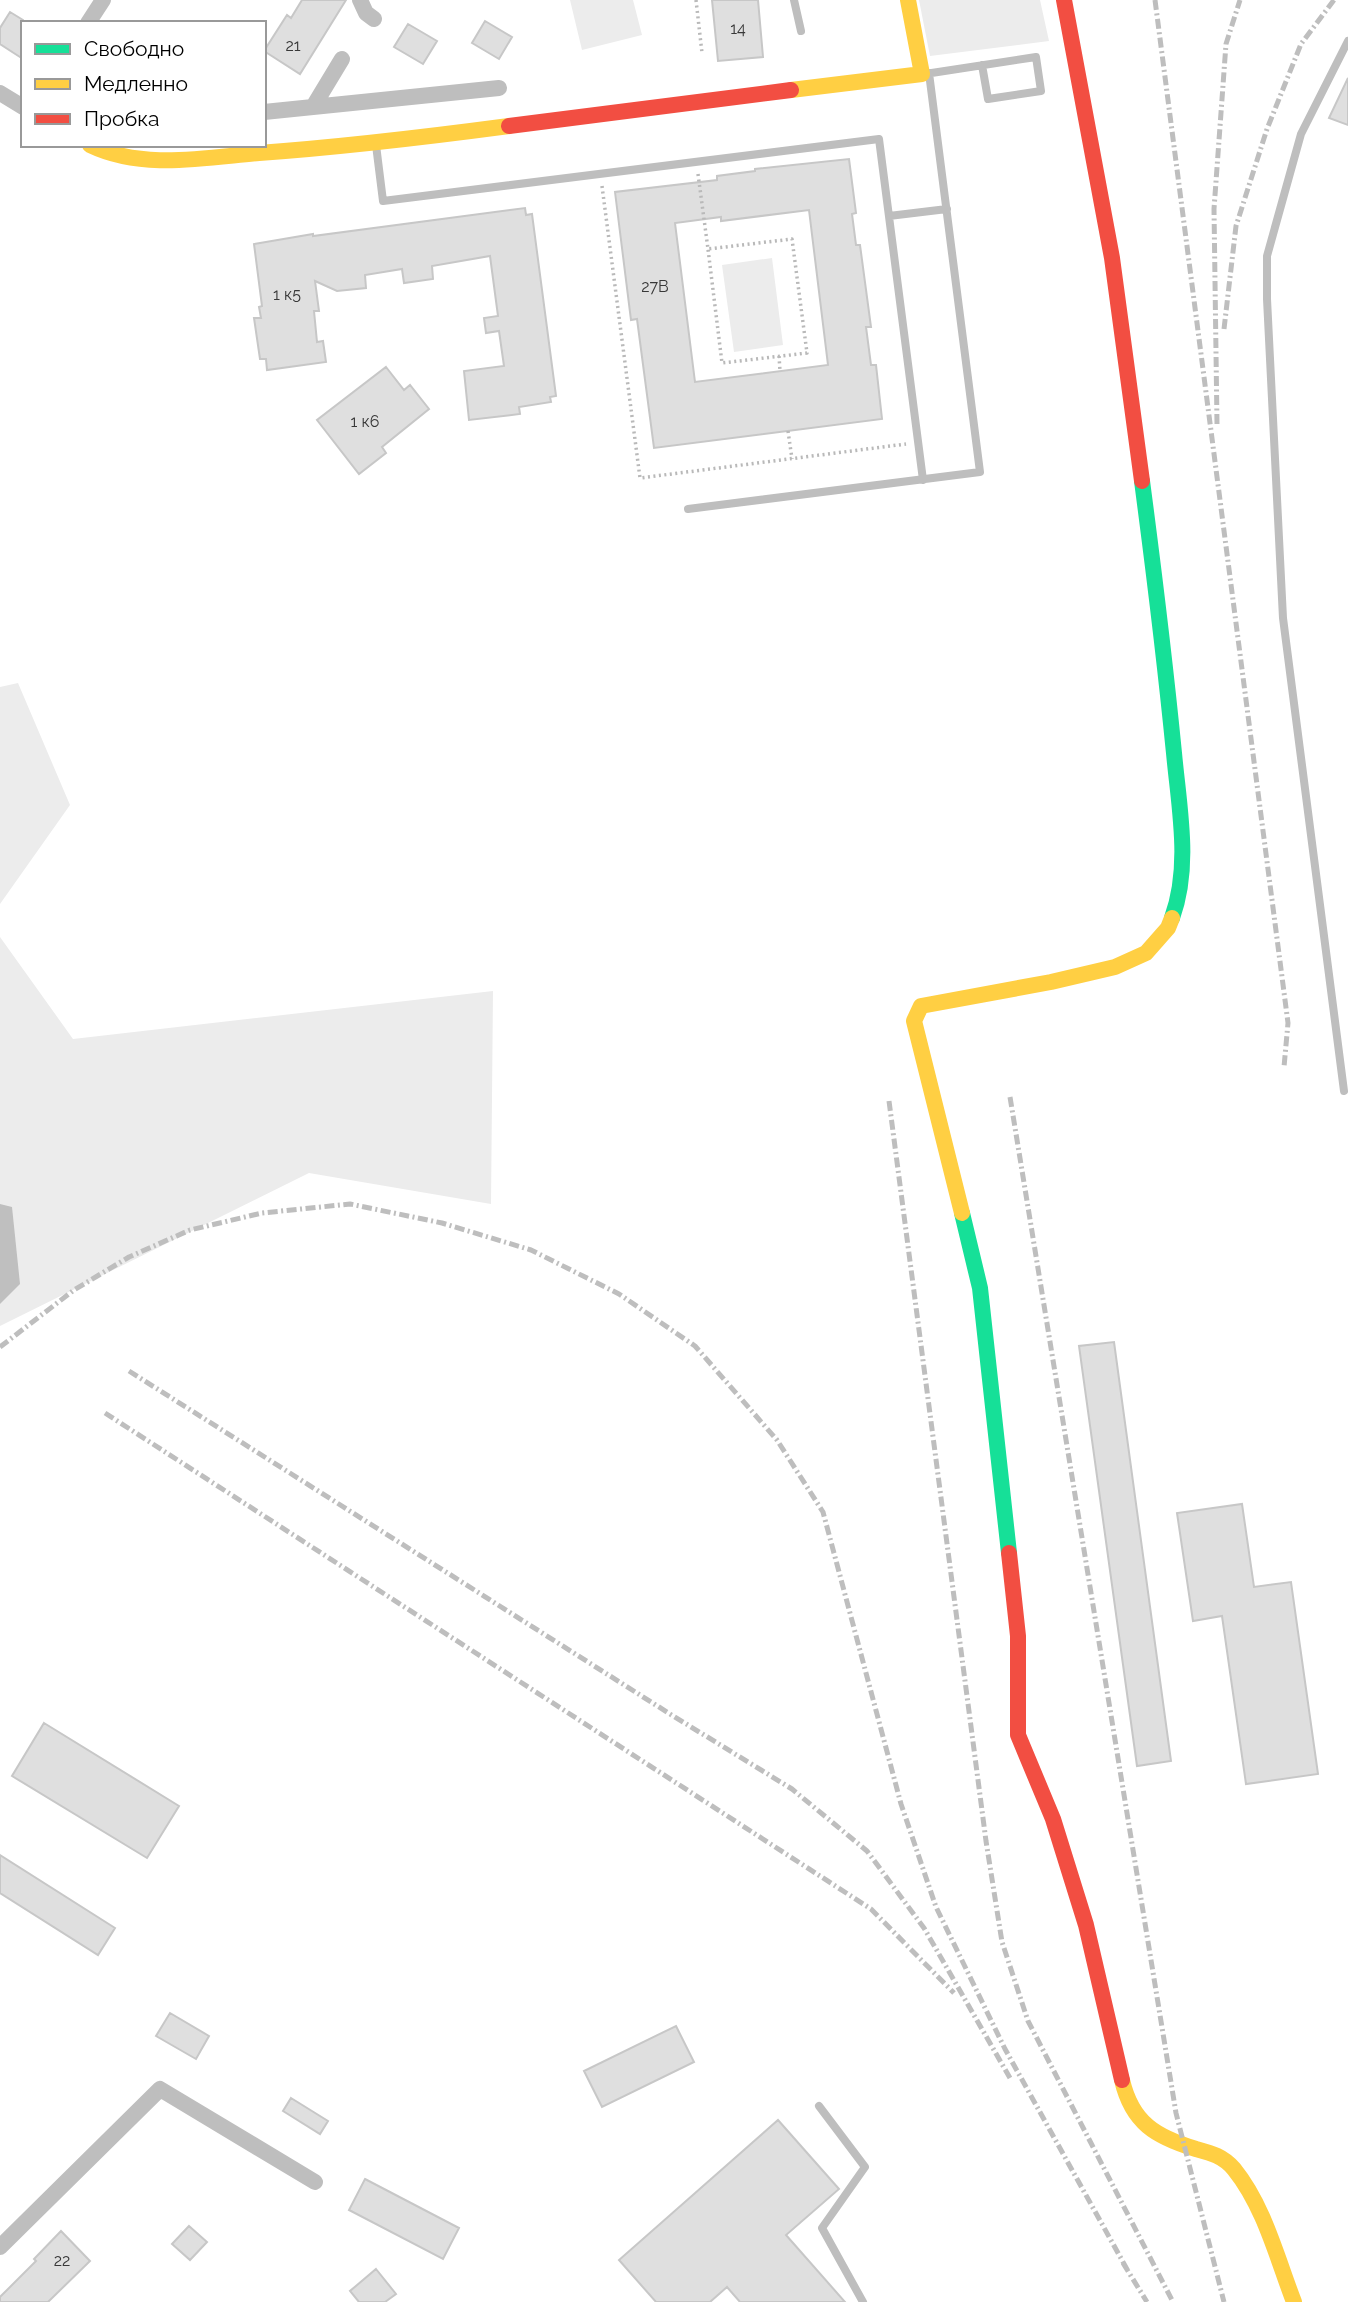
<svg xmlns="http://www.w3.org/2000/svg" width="1348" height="2302" viewBox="0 0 1348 2302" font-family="Raleway,sans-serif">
	<rect width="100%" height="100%" fill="#fff"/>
	<path fill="#ececec" d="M570,0H633L642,35L582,50Z
		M919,0H1040L1049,41L930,56Z
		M772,258L783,345L734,352L722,265Z
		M18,683L70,805L0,904V687Z
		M0,937L73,1039L493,991L491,1204L309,1173L0,1326Z"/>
	<path fill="#bfbfbf" d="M0,1204L12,1207L20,1284L0,1304Z"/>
	<path fill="#dfdfdf" stroke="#c7c7c7" stroke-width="2" fill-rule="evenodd" d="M302,0H346L300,74L264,51L287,15L291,18Z
		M712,0H758L763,57L718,61Z
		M10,12L23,20V59L0,44V28Z
		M485,21L512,37L499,59L472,43Z
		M408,24L437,41L423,64L394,47Z
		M1348,78V125L1329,118Z
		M849,159L856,213L852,214L856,245H860L871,327H866L871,365H876L882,419L654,448L637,319L631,320L615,192L717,180V176L755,171V169ZM809,210L828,365L695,382L675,223L721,217V221Z
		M525,208L526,215L532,214L556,396L550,397L551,402L519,407L520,414L469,420L464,371L504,366L499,331L486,333L484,318L498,316L490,256L432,266L433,279L404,283L402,269L365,275L366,288L337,291L315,281L319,311H314L317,342L323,341L326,362L267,370L266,359H260L254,318H261L259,307L262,306L254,244L313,234V236Z
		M386,367L404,390L410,385L429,409L382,447L386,453L359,474L317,420Z
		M1114,1342L1171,1761L1137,1766L1079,1346Z
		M1242,1504L1254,1587L1291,1582L1318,1774L1246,1784L1222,1616L1193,1621L1177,1513Z
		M44,1723L179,1806L147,1858L12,1776Z
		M0,1855L115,1928L98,1955L0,1893Z
		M170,2013L209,2036L196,2059L156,2036Z
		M676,2026L694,2062L602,2107L584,2071Z
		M291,2098L328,2121L320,2134L283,2111Z
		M778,2120L839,2189L786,2235L845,2302H740L727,2287L710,2302H656L619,2260Z
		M365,2179L459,2228L443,2259L349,2210Z
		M189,2226L207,2242L190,2260L172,2244Z
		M61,2231L90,2261L48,2302H0V2297L36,2261L34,2259Z
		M376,2269L396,2294L385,2302H359L350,2291Z"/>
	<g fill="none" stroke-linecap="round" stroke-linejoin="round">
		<path stroke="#b9b9b9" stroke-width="3.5" stroke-dasharray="2 3.5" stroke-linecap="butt" d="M696,0L702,53
			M698,174L708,249L792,239L807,353L722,363L708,249
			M602,186L640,478L906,444
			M779,356L780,371
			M788,431L792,459"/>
		<path stroke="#bebebe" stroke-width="8" d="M794,0L801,31
			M925,74L1036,57L1041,91L988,99L982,65
			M376,145L383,201L879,139L923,480
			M889,216L947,209
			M688,509L980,472L929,73
			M1344,1091L1283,618L1267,299V256L1301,134L1348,41
			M819,2106L865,2167L822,2228L863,2302"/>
		<path stroke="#bebebe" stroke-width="16" d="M360,0L366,13L374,19
			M88,23L103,0
			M0,93L23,107
			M313,107L342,59
			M264,112L499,88
			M0,2247L160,2089L315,2182"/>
		<path stroke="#16e098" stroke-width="16" d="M1142,481C1154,572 1165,662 1174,753C1179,808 1191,866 1172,918
			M962,1213L980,1288L1009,1553"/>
		<path stroke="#ffcf43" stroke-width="16" d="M791,90L922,74L908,0
			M90,145C142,170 203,158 259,153C342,147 426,137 509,126
			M962,1213L914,1021L921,1006L1051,982L1115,967L1146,953L1168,928L1172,918
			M1122,2080C1132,2123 1156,2137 1196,2149C1211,2153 1223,2156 1234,2169C1264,2206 1277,2258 1294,2302"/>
		<path stroke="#f24e42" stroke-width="16" d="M1064,0L1112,258L1142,481
			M509,126L791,90
			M1009,1553L1018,1636V1735L1053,1819L1086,1925L1122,2080"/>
		<path stroke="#bebebe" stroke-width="5" stroke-dasharray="10 3.5 2 3.5" stroke-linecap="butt" d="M1155,0L1288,1023L1284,1067
			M1224,329L1236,226L1267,129L1301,44L1334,0
			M1217,424L1214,209L1226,44L1240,0
			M1010,1097L1176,2113L1224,2302
			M889,1101L986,1841L1002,1942L1028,2021L1173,2302
			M0,1347L74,1290L129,1257L190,1230L262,1213L350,1204L442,1223L531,1250L619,1294L695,1346L777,1440L823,1512L901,1804L936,1907L1005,2049L1128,2271
			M129,1371L670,1714L792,1789L867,1851L924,1928L1010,2078
			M105,1413L871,1909L954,1993
			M1123,2263L1147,2302"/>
	</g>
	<g text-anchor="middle" stroke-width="5" stroke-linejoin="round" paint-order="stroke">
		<g font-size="16" fill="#383838">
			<text x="738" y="34">14</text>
			<text x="293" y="51">21</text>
			<text x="655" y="292">27В</text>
			<text x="287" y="300">1 к5</text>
			<text x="365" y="427">1 к6</text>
			<text x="62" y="2266">22</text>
		</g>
	</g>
	<rect x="21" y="21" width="245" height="126" fill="#ffffff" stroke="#999999" stroke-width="2"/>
	<rect x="35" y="44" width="35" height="10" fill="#16e098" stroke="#999999" stroke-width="2"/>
	<text x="84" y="56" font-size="21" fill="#000000">Свободно</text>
	<rect x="35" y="79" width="35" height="10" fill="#ffcf43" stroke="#999999" stroke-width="2"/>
	<text x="84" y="91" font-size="21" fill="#000000">Медленно</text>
	<rect x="35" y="114" width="35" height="10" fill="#f24e42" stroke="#999999" stroke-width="2"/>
	<text x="84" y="126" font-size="21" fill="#000000">Пробка</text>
</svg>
